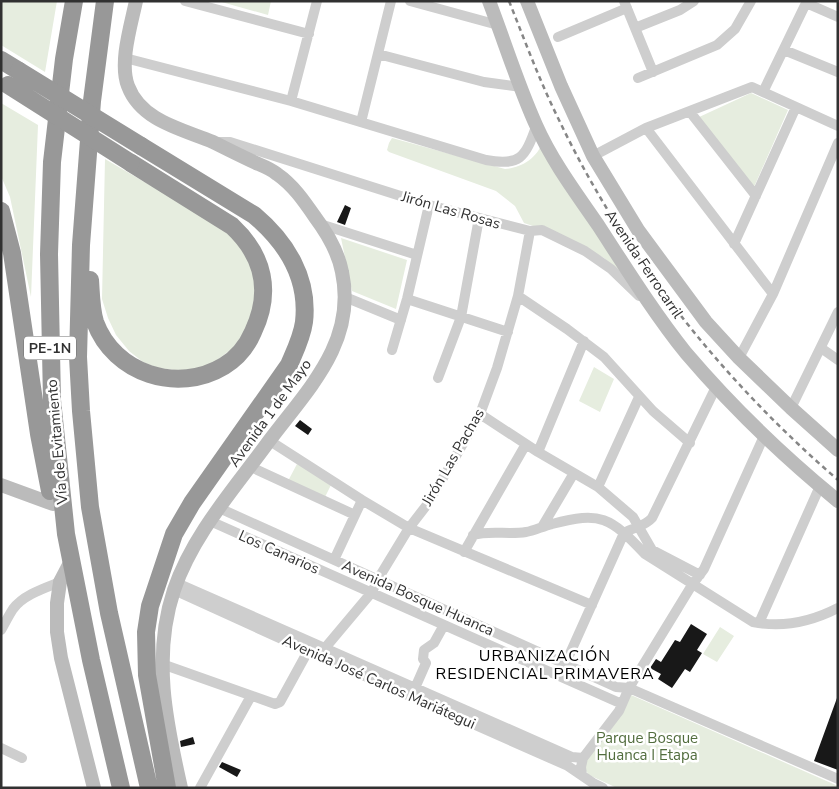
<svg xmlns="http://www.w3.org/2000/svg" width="839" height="789" viewBox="0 0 839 789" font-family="'Nunito Sans',sans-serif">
	<rect width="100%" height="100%" fill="#fff"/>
	<path fill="#e6eddf" d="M1,1H57L45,72L1,45Z
		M218,1H271L268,15Z
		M751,93L788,110L754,187L697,118Z
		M1,103L38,125L31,297L10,197L1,176Z
		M392,138L505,169C521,168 537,158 542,143L624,277L604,258L563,236L524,223L515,206L496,191L389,152L387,150L389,143Z
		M105,159L227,230L243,249L257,281L251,323L233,348L209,366L184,371L158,368L143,362L129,351L116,335L108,318L102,299Z
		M341,238L407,260L396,309L352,291Z
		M594,367L614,379L600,412L579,401Z
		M297,464L332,483L324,499L288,481Z
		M720,627L734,636L717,662L703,654Z
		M631,695L838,786V788H617L589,775L586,771L585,762Z"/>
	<path fill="#181818" d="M345,205L351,208L345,225L337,222Z
		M300,420L312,429L308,435L295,426Z
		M691,624L707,634L697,650L702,653L690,672L685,669L672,688L658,679L661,674L650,668L656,659L661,662L675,640L680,642Z
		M837,698H838V770L814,761Z
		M193,737L195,744L181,747L180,741Z
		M222,762L241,770L237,777L219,767Z"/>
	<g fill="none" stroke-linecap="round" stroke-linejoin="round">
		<path stroke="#cecece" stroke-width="10" d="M185,1L309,34
			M410,1L498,25
			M624,1L653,72
			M806,3L838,17
			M635,28L680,10L694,1
			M558,37L627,8
			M784,50L838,72
			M378,54L484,82L521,87
			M125,58L291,101L486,160C520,166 525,158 536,127
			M638,78L717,45L735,29L751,1
			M763,92L807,1
			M291,101L317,1
			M690,112L756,196
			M361,122L391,1
			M646,128L773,294
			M216,142H230L429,205L530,231L542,230L585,251L611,269L639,296
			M593,156L646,128L752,87L838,126
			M320,224L417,255
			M734,244L796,107
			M518,296L567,329L604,357L653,411L690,443
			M345,297L401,320
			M407,299L508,332
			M821,348L838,360
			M392,350L407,299L429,205
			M739,358L773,294L838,143
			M438,378L461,317L479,218
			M791,408L838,312
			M480,414L538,452L598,487L633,517L652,550L700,575
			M270,441L362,500L409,528L592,605
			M538,452L584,341
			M251,467L355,515
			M598,487L639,397
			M219,508L616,687L629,688L838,779
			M210,521L622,704
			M542,527L574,473
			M473,535C490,530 508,535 526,532C534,531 543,526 552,524C601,511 610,517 645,554L753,622C783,628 811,622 838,608
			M464,552L526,444
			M334,560L362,500
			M177,583L572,757L583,758
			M174,590L308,651L568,766L593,783L603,788
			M759,623L820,486
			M1,630C5,623 9,615 13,609C23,595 45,588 60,582
			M320,657L325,648L372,592L378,579L409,528L426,506L449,468L480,414L497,368L518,296L530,231
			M162,664L275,704L280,702L308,651
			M563,669L624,533C634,527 644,527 652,518L716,387
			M415,688L426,663L423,659L424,650L434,643L444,625
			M1,748L22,758
			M582,775L581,767L583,758L619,711L629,688L692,585L704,569L764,436
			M200,788L251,696"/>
		<path stroke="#bbb" stroke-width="14" d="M136,1C131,25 119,63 128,86C141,121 182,129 213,142C227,149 241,156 256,163C263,166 271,169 277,174C293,185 304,201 315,217C327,233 338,251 342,272C357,342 308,389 269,441C235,488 193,534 174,590C152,656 166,722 181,788
			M489,1C505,43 518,85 536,125C552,161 576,193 598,225C626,268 654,313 686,353C732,407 783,456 838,501
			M527,1L561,86L593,156L638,230L706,322L739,358L791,408L838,450
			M1,485L53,504
			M71,561L60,582L57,603V632L61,658L94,788"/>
		<path stroke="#989898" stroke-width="18" d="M74,1L64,59L52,162L49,254L52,400L66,534L91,660L121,788
			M105,1L92,101L81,245L78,357L81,411L90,507L109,613L149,788
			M1,60L19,71
			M141,146L254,215C286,242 309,278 304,322C302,337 295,351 289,365L192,503L174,534L150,606L146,632L147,675L167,788
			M1,211L12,253L39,434L50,491
			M90,280C91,294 91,309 95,322C114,374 178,394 224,366C237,358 247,346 253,332C272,292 264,256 232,226L131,163"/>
		<path stroke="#868686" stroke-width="2.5" stroke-dasharray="5 4" stroke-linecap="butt" d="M509,1C525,41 540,82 559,120C625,258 722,380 838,480"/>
		<path stroke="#989898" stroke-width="18" d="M19,71L141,146
			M8,85L131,163"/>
	</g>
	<g text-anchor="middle" stroke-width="5" stroke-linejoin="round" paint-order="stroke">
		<rect fill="#fff" stroke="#6f6f6f" stroke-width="1" x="24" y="336.5" width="52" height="23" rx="4"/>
		<g font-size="14" font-weight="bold" fill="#313131">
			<text x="50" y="353">PE-1N</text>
		</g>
		<g font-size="15" fill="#313131" stroke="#fff">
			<text transform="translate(451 210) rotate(16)" y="5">Jirón Las Rosas</text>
			<text transform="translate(644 264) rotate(56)" y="5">Avenida Ferrocarril</text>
			<text transform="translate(270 413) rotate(-54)" y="5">Avenida 1 de Mayo</text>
			<text transform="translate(57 442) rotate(-95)" y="5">Vía de Evitamiento</text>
			<text transform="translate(453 457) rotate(-60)" y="5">Jirón Las Pachas</text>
			<text transform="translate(279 552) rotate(24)" y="5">Los Canarios</text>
			<text transform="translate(418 598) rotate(24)" y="5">Avenida Bosque Huanca</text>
			<text transform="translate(379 682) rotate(24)" y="5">Avenida José Carlos Mariátegui</text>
		</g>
		<g font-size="15" fill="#526d3e" stroke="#fff">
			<text x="647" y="743">Parque Bosque<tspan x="647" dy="17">Huanca I Etapa</tspan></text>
		</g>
		<g font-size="16" letter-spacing="1" fill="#000" stroke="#fff">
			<text x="545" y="661">URBANIZACIÓN<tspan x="545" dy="18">RESIDENCIAL PRIMAVERA</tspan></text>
		</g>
	</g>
	<rect width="839" height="789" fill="none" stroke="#313131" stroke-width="5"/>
</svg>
